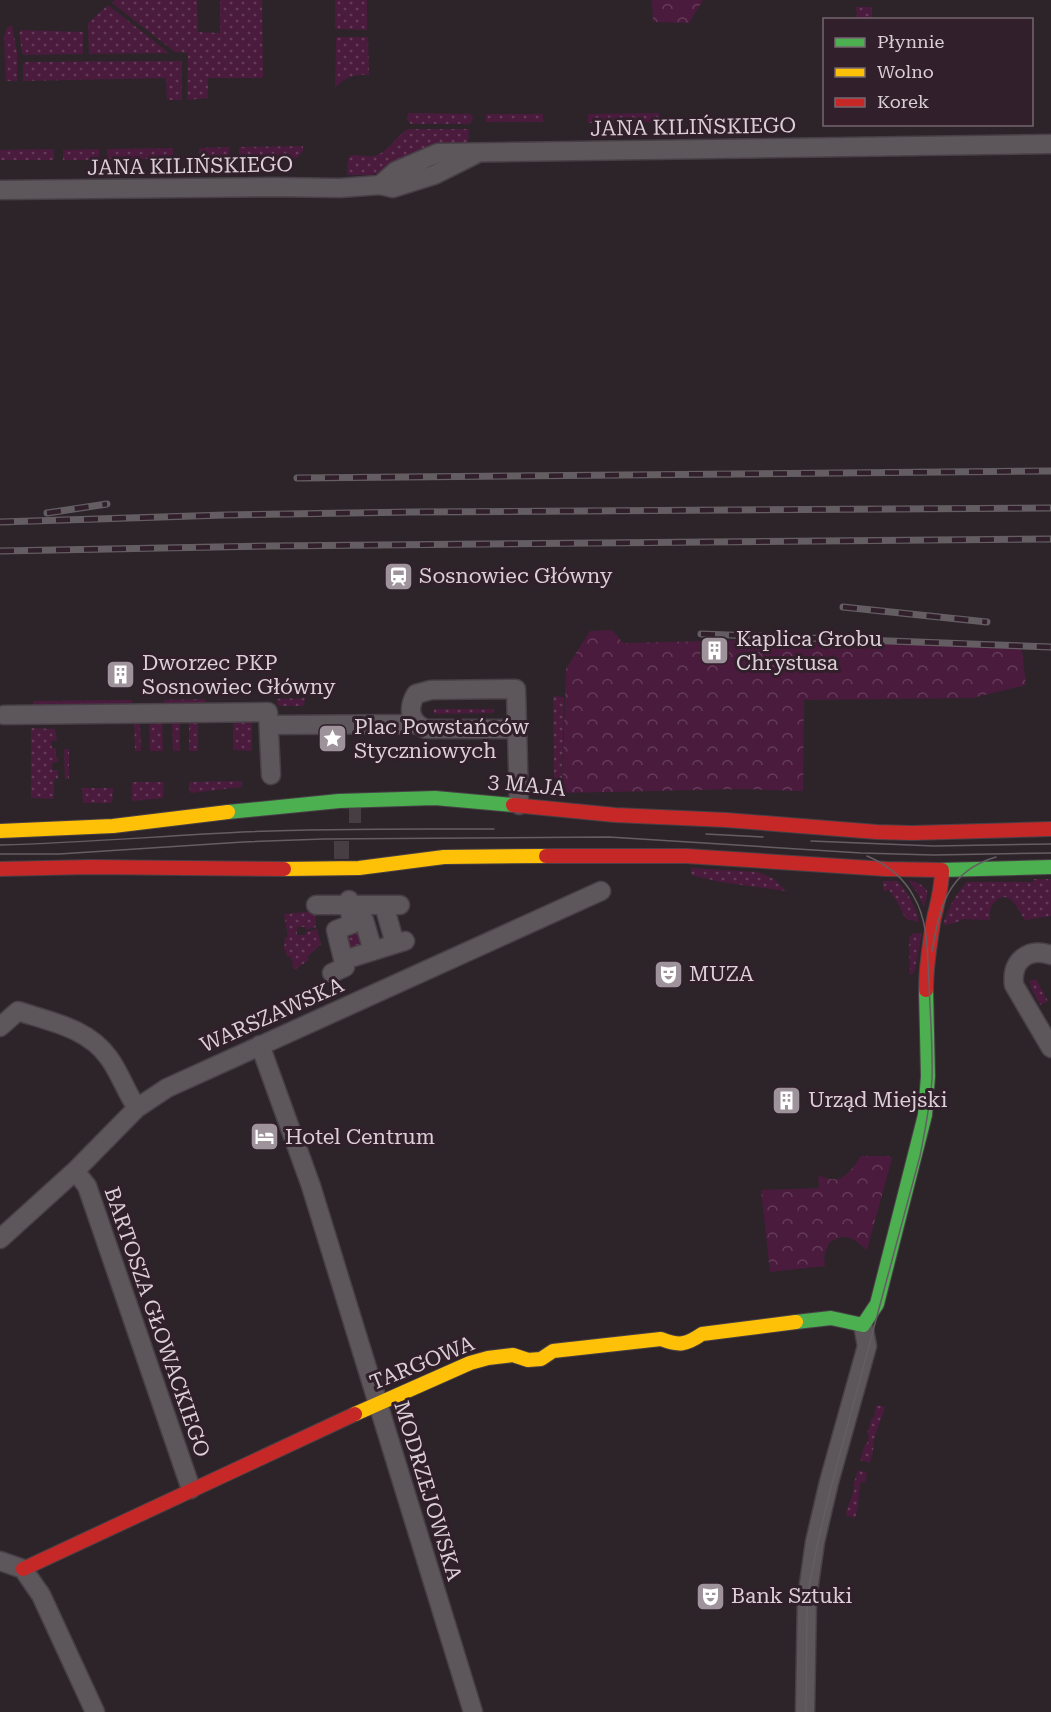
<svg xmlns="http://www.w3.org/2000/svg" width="1051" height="1712" viewBox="0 0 1051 1712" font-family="'Roboto Serif',serif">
	<defs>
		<pattern id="grass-dots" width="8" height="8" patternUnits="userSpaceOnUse" patternTransform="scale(1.5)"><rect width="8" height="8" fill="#4a1b3d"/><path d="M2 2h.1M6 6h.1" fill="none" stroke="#643b58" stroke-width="1.8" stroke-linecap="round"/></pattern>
		<pattern id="park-crowns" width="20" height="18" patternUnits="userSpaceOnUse" patternTransform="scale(1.5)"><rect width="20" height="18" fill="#4a1b3d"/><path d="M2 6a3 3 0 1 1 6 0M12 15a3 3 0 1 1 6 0" fill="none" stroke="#643b58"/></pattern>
	</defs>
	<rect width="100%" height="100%" fill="#2d242a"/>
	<path fill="url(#grass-dots)" d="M115,0H197L198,32L220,33V0H262L263,78H208V98L187,100L188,53L175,52L112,3Z
		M335,0H367V30L335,29Z
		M108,5L169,53L89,54L88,23Z
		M856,7H872V19H857Z
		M12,25L17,52V81H6L4,36L7,28Z
		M21,30L83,32V54L25,55L22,53L19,32Z
		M336,37H368L369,75C354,74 345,77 335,88Z
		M182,61V100H167L166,78L23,81V65L25,62Z
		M408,113L471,114L473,119L469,124H411L407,120Z
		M659,113V122L588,123V114Z
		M486,114H543V122H486Z
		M408,129H469L468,143L430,148L372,175H347L348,158L352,155C359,155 371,158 377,155C390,150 397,135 408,129Z
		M303,146V151L297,158H239V147Z
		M229,147V158L199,159V148Z
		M173,148V159H107V149Z
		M54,149V160H0V150Z
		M99,149V160H63V150Z
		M553,696L564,697L562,778H554Z
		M305,698L304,706H278L277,699Z
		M205,699V707H164V700Z
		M132,700V708H33V701Z
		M434,709H494V713L434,714Z
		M198,721V751H189V722Z
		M233,721H252V751L233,750Z
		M134,722H140L141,751H135Z
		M149,722H162L163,751H150Z
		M172,722H180V751H173Z
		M31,728L55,729L57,740L51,741L52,748H56V757H58V762L52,763V770H58V779H54V799L31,798Z
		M64,749H69V779H65Z
		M242,781V787L190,793L189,782Z
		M132,782H164L163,798L132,801Z
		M82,788H113L112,803H83Z
		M691,868L758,872L774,879L786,891L720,882L691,875Z
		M1034,879H1051V916L1025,920C1019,911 1009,888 996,901C989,907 990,912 990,920L964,919L955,923L943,925C948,908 955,895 967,882H1034Z
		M908,880C914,881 925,885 927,891C928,895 925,903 924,907L918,894Z
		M883,881H897C908,892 916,907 919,922L906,919C900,908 896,898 888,889L885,892L883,889Z
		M315,911L316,927L306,930L305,927H297V935H305L306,932L317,929L321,944L307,957L309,960L294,970L292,964L293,963L290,956L288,957L284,949L285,937H288L284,914Z
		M358,927L361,946L348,951L344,933Z
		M913,933L922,934L914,973L910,975L909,938Z
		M1036,979L1048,1001L1040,1005L1031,988L1030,981Z
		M876,1405L885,1407L874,1439L873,1451L870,1463L860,1460L865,1444H867L869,1435L867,1434L872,1418H874Z
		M858,1470L867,1473L865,1483L860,1482L858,1507L855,1518L847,1516L846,1512L855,1487L853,1486Z"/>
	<path fill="url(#park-crowns)" d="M652,0H703L689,23L653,22Z
		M612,630L623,643L752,640L1021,642L1026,685L972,698L804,700L803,791L741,789L562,793L566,669L590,631Z
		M861,1156H889L892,1158L867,1250C853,1239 847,1231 829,1243L824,1256L825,1266L770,1272L761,1190L819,1188L818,1175C841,1186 848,1175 861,1156Z"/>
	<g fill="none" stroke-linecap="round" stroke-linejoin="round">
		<path stroke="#473e44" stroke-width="18" stroke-dasharray="18 9" stroke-linecap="butt" d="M349,814H361
			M334,850H349"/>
		<defs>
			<path id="street" d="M380,185L396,171L438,153L1051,144
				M0,190L274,187L340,188L380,185L393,188L434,175L476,154
				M4,715L268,712L271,775
				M269,725L417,724
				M517,729H426C410,722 407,709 416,694L431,690L516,689L519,805
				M349,900V905H400
				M316,905H349L352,924L336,930L345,967L332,973
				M384,905L395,944L405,941
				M364,920L373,951
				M1051,955C1028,947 1011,961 1014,985L1051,1048
				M344,960L395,944
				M0,1027L18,1011C51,1022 88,1028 109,1058C120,1073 126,1092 137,1108
				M260,1045L311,1186L473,1712
				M75,1171L87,1186L191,1489
				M0,1239L75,1171L137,1108L167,1088L601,891
				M0,1561L23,1569L41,1595L95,1712
				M805,1712L807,1598L815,1542L829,1482L867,1346L863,1325"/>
			<path id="fast" d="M228,812L339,801L435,798L513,805
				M940,870L1051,867
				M796,1322L831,1318L863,1325L877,1304L925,1115L928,1076L926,990"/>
			<path id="slow" d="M0,831L113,826L228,812
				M284,869L359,868L444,857L546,856
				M355,1414L470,1363L488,1358L513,1355L528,1360L541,1359L553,1351L661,1339C679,1346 686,1345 702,1334L796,1322"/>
			<path id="jam" d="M513,805L615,815L726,820L877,832L912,833L1051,829
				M546,856H686L886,869L940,870
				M0,869L90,867L284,869
				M926,990C926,965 930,941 934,918C938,902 942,886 942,870
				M23,1569L355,1414"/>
		</defs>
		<use href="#street" stroke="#484046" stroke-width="21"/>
		<use href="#fast" stroke="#484046" stroke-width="16"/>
		<use href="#slow" stroke="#484046" stroke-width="16"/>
		<use href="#jam" stroke="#484046" stroke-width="16"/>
		<use href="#street" stroke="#5d565a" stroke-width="18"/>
		<use href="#fast" stroke="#4caf50" stroke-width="14"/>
		<use href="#slow" stroke="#ffc107" stroke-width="14"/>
		<use href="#jam" stroke="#c62828" stroke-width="14"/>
		<path stroke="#645e62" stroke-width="1.5" d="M706,834L763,837
			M811,841L934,846L1051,844
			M0,845C81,843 161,836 242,832C326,828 410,829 494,829
			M0,854H59L243,842L323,839L609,837L861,853L934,855L1051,853
			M932,951C940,907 947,871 996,857
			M806,1712L807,1598L817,1546L830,1491L920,1156C925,1131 930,1105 932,1079C933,1047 930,1014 929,982C927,954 929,923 914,897C904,878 886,864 867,856"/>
		<defs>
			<path id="rail" d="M297,478L1051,471
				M47,513L107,504
				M0,522L225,515L413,512L1051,508
				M0,551L271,546L1051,539
				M843,607L987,622
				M701,634L1051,647"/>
		</defs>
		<use href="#rail" stroke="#645e62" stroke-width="7"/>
		<use href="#rail" stroke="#31202b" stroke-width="4.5" stroke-dasharray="14" stroke-linecap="butt"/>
	</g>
	<defs>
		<symbol id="station-square" viewBox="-11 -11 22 22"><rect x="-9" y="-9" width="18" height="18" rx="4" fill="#9e939a" stroke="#31202b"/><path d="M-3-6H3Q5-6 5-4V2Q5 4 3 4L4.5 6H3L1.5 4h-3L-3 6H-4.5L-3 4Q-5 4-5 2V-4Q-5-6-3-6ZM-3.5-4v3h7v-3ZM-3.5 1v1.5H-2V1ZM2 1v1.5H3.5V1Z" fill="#fff"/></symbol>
		<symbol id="building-square" viewBox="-11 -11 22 22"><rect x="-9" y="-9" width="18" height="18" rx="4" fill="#9e939a" stroke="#31202b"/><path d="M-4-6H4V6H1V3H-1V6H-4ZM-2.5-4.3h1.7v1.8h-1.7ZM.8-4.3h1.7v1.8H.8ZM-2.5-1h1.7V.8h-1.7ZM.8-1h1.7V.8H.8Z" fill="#fff"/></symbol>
		<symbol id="sight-square" viewBox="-11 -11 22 22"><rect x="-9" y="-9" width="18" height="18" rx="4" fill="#9e939a" stroke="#31202b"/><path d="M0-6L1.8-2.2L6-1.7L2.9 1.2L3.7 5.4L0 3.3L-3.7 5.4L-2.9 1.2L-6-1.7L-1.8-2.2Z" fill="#fff"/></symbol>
		<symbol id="theatre-square" viewBox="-11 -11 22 22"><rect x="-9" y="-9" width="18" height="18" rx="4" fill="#9e939a" stroke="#31202b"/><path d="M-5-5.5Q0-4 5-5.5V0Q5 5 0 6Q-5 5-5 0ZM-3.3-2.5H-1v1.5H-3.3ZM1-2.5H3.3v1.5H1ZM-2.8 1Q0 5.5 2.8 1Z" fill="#fff"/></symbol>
		<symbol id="hotel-square" viewBox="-11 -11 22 22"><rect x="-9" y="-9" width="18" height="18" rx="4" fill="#9e939a" stroke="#31202b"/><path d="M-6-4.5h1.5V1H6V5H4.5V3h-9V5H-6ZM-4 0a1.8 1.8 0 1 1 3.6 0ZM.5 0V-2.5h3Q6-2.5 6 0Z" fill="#fff"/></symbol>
	</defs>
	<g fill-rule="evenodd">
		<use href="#station-square" x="382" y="560" width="33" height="33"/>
		<use href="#building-square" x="698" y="634" width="33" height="33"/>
		<use href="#building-square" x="104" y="658" width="33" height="33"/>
		<use href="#sight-square" x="316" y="722" width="33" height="33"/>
		<use href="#theatre-square" x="652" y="958" width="33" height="33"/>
		<use href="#building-square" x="770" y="1084" width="33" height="33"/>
		<use href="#hotel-square" x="248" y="1120" width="33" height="33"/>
		<use href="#theatre-square" x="694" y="1580" width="33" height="33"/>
	</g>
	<g text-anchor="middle" stroke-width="6" stroke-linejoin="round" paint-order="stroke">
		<g font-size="21" fill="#dbcfd6" stroke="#31202b">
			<text transform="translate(693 127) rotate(-1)" y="7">JANA KILIŃSKIEGO</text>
			<text transform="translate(190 166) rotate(-1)" y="7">JANA KILIŃSKIEGO</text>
			<text transform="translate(527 785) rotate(6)" y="7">3 MAJA</text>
			<text transform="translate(272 1015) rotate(-24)" y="7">WARSZAWSKA</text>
			<text transform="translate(157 1322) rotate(71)" y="7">BARTOSZA GŁOWACKIEGO</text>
			<text transform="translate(422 1363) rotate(-22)" y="7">TARGOWA</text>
			<text transform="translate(428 1491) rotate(73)" y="7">MODRZEJOWSKA</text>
		</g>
		<g font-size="21" fill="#dbcfd6" stroke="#31202b" text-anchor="start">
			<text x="419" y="583">Sosnowiec Główny</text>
			<text x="736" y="646">Kaplica Grobu<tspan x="736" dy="24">Chrystusa</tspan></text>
			<text x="142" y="670">Dworzec PKP<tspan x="142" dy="24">Sosnowiec Główny</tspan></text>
			<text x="354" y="734">Plac Powstańców<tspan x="354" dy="24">Styczniowych</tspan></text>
			<text x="689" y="981">MUZA</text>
			<text x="808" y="1107">Urząd Miejski</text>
			<text x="285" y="1144">Hotel Centrum</text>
			<text x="731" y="1603">Bank Sztuki</text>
		</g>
	</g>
	<rect x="823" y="18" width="210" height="108" fill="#31202b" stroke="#75666f" stroke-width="1.5"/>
	<rect x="835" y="38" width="30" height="9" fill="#4caf50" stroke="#75666f" stroke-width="1.5"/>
	<text x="877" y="48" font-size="18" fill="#dbcfd6">Płynnie</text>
	<rect x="835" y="68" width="30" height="9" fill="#ffc107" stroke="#75666f" stroke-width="1.5"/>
	<text x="877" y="78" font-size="18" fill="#dbcfd6">Wolno</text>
	<rect x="835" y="98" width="30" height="9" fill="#c62828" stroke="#75666f" stroke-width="1.5"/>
	<text x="877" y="108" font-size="18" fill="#dbcfd6">Korek</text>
</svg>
